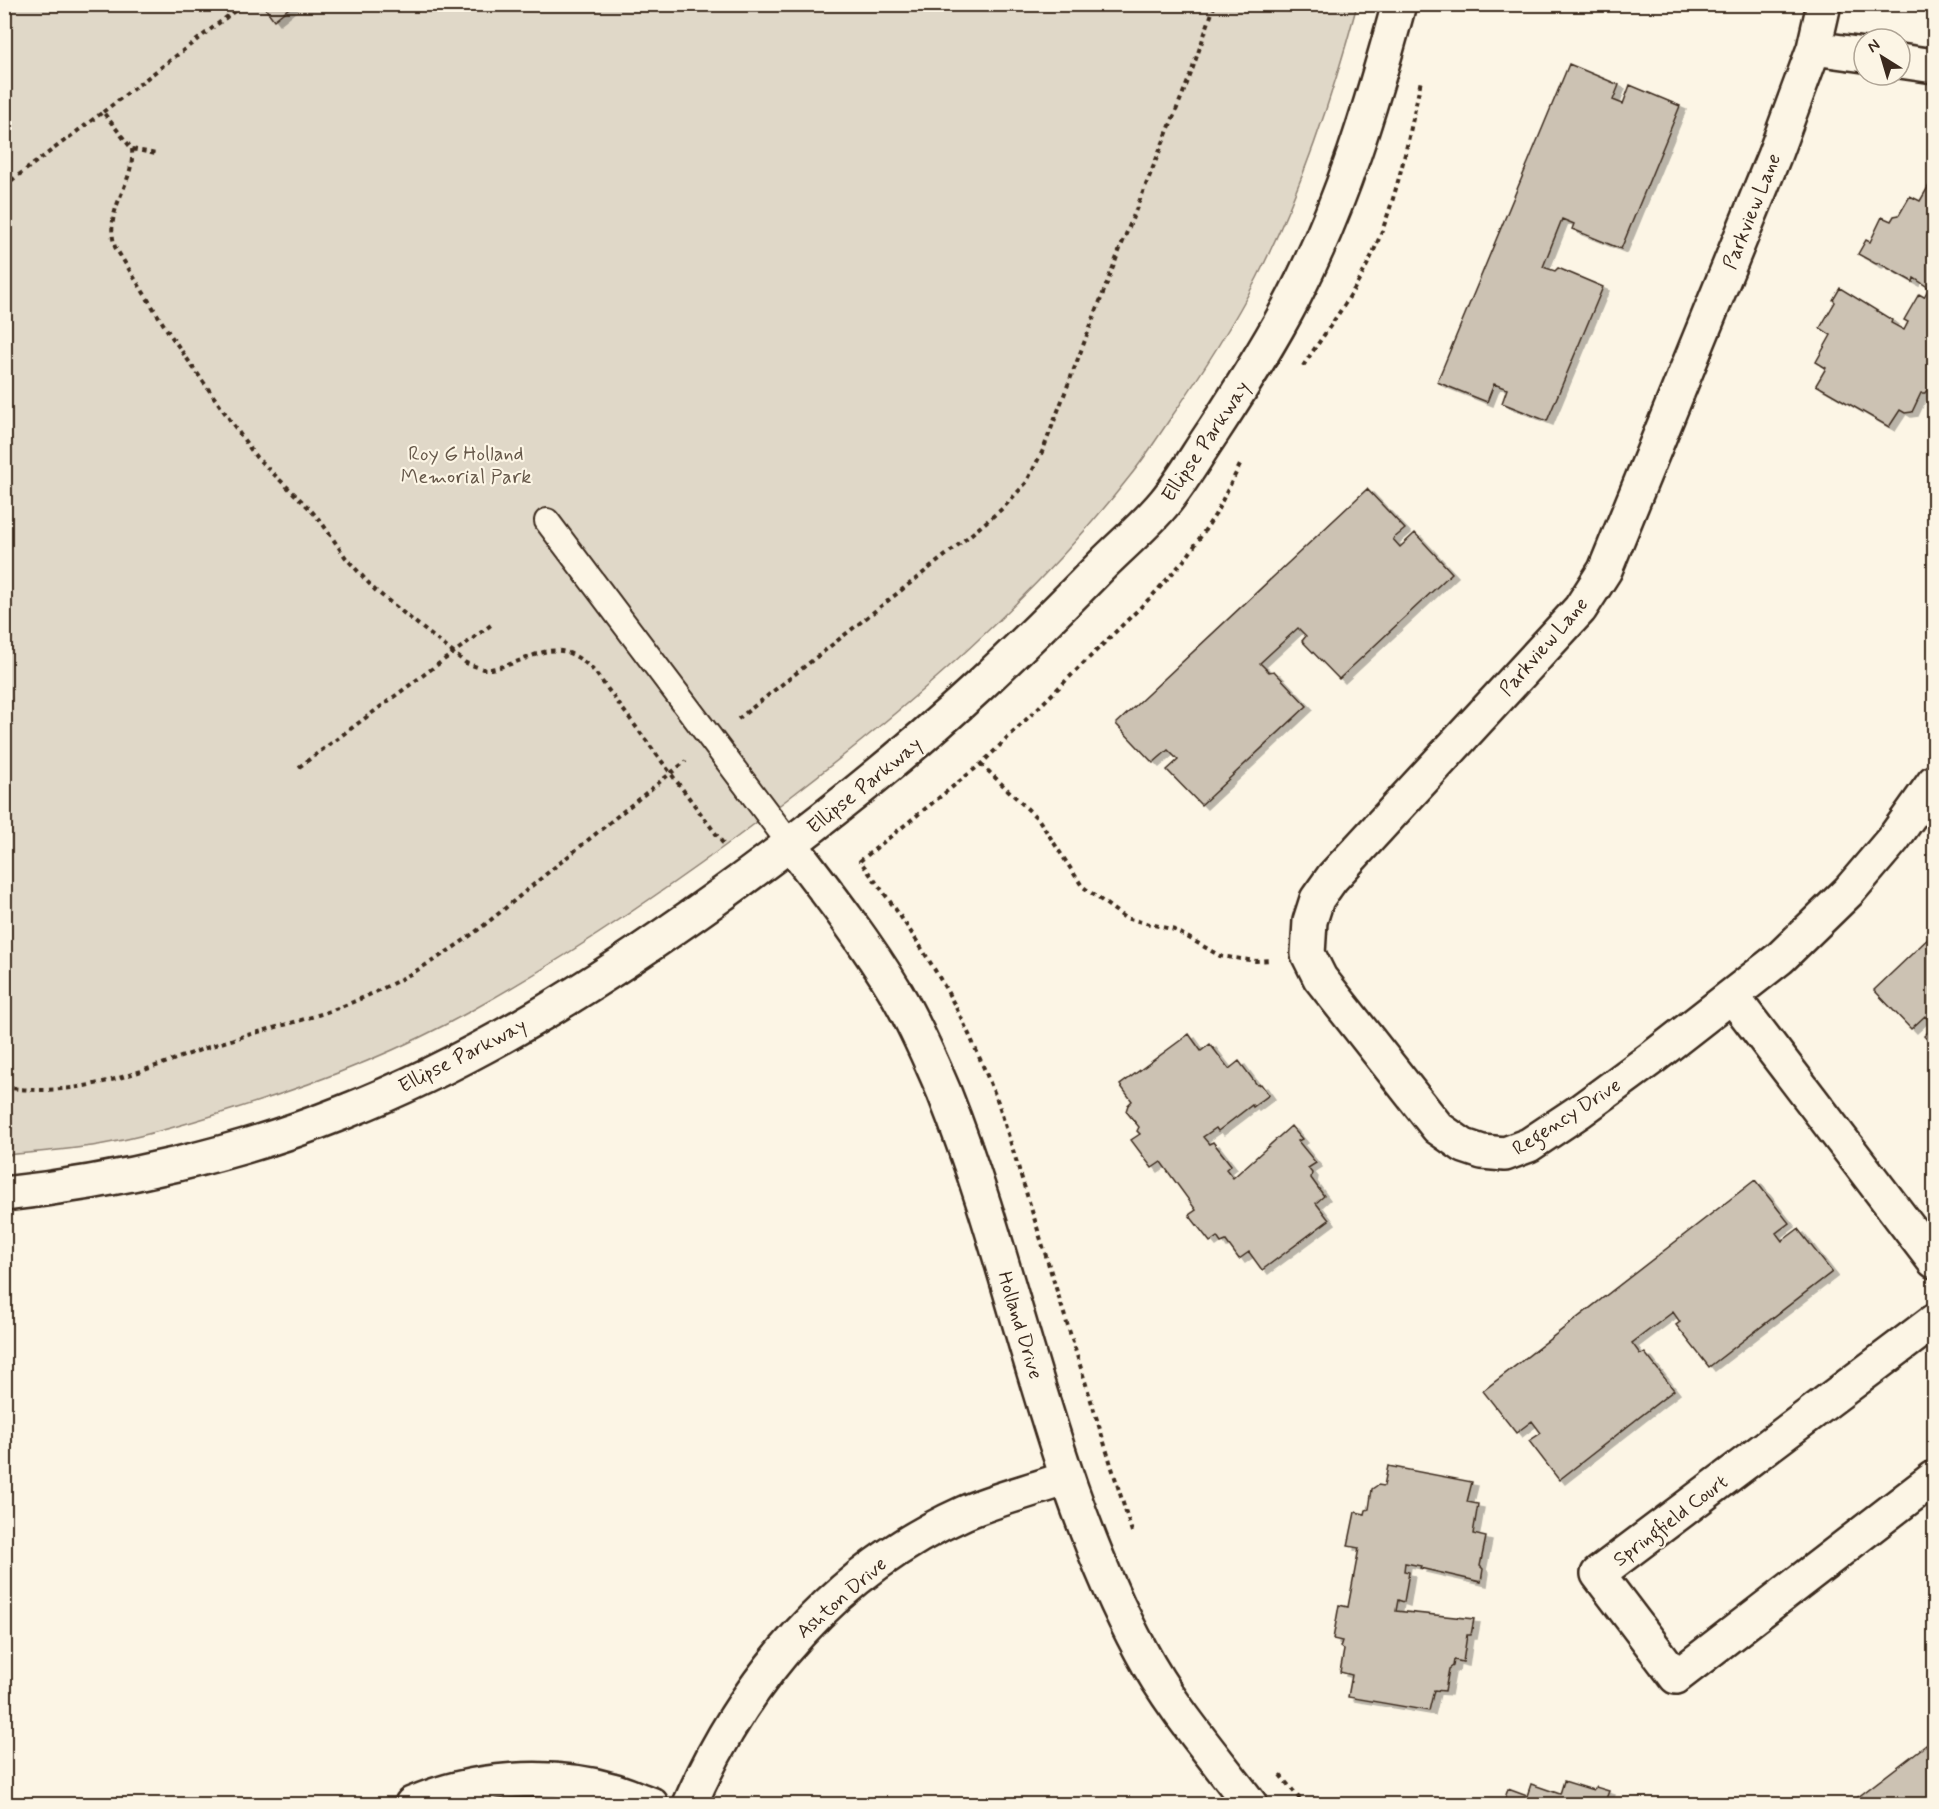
<svg xmlns="http://www.w3.org/2000/svg" width="1939" height="1809" viewBox="0 0 1939 1809" font-family="Mynerve,sans-serif">
	<defs>
		<filter id="shadow"><feDropShadow dx="6" dy="4" stdDeviation="0" flood-color="#0004"/></filter>
	</defs>
	<rect width="100%" height="100%" fill="#fcf5e5"/>
	<filter id="ink" filterUnits="userSpaceOnUse"><feTurbulence type="fractalNoise" baseFrequency=".0167" numOctaves="2"/><feDisplacementMap in="SourceGraphic" scale="12" xChannelSelector="R" yChannelSelector="G"/><feConvolveMatrix kernelMatrix="1 2 1 2 8 2 1 2 1" color-interpolation-filters="sRGB"/></filter>
	<g filter="url(#ink)">
		<path fill="#e0d8c8" stroke="#8e8173" stroke-width="1.5" d="M4,5H1357C1332,99 1301,191 1257,278C1231,328 1200,376 1168,422C1156,440 1144,459 1130,476C1034,599 913,703 789,798C687,876 581,950 469,1012C395,1053 315,1084 234,1109C190,1123 144,1137 98,1145C67,1150 35,1152 5,1155Z"/>
		<path fill="#ccc2b3" stroke="#3b2a1e" stroke-width="1.5" filter="url(#shadow)" d="M262,4H294L274,20Z
			M1569,64L1619,85L1613,100L1623,104L1630,85L1680,106L1621,249L1572,229L1574,224L1562,219L1543,267L1555,271L1558,268L1603,287L1547,421L1502,403L1507,389L1494,384L1487,402L1437,382Z
			M1931,182L1934,184V394L1927,390L1925,393H1921L1912,412L1905,413L1900,410L1889,427L1816,385L1826,368L1816,362L1831,335L1820,328L1835,302L1833,300L1840,288L1892,320L1891,323L1904,330L1908,322L1904,320L1919,294L1924,297L1929,288L1914,278L1913,282L1879,263L1876,264L1858,254L1866,240L1870,242L1882,217L1891,221L1894,216L1899,215L1910,196L1920,201Z
			M1367,489L1405,529L1393,539L1400,547L1415,533L1452,573L1339,679L1302,641L1306,636L1298,628L1260,663L1269,672L1274,671L1307,706L1201,805L1167,770L1178,760L1168,750L1153,763L1116,724Z
			M1934,933V1026L1925,1016L1911,1029L1874,990Z
			M1934,1027V1047L1924,1036Z
			M1189,1034L1201,1051L1210,1044L1229,1069L1239,1061L1257,1085L1261,1084L1269,1095L1253,1107L1252,1105L1218,1131L1216,1128L1203,1137L1209,1144L1213,1142L1231,1165L1226,1169L1233,1178L1291,1126L1302,1139L1298,1141L1316,1163L1308,1168L1312,1173L1311,1178L1324,1196L1316,1203L1329,1220L1262,1270L1249,1252L1239,1259L1226,1241L1221,1243L1217,1237L1210,1242L1189,1215L1196,1210L1161,1162L1152,1168L1131,1140L1140,1134L1137,1131L1139,1127L1126,1111L1128,1105L1132,1101L1120,1085Z
			M1755,1180L1789,1223L1776,1233L1782,1241L1798,1229L1832,1272L1709,1367L1676,1325L1680,1322L1673,1312L1632,1343L1640,1354L1645,1353L1674,1390L1559,1480L1529,1441L1541,1433L1532,1421L1516,1433L1483,1391Z
			M1388,1466L1472,1482L1467,1502L1478,1504L1473,1534L1486,1537L1480,1566L1483,1569L1481,1582L1420,1568L1421,1566L1405,1563L1404,1571L1409,1572L1404,1602L1398,1600L1396,1611L1474,1619L1471,1635H1467L1463,1662L1454,1660L1453,1666L1449,1669L1445,1691L1434,1690L1429,1711L1348,1697L1352,1675L1340,1672L1344,1650L1340,1647L1342,1641L1333,1639L1339,1605L1348,1607L1359,1548L1348,1546L1355,1512L1365,1514L1366,1510L1369,1509L1372,1489L1378,1485L1384,1486Z
			M1934,1739V1804H1849Z
			M1564,1781L1593,1790L1596,1787L1609,1791L1604,1804H1503L1508,1789L1527,1796L1531,1784L1560,1794Z"/>
		<g fill="none" stroke-linecap="round" stroke-linejoin="round">
			<defs>
				<path id="service" d="M547,521L791,845"/>
				<path id="minor" d="M1824,4L1814,48L1774,156L1605,570L1580,609L1332,878L1317,899L1310,921L1308,954L1320,978L1438,1128L1464,1146L1482,1152L1505,1154L1529,1145L1580,1111L1652,1058L1780,958L1849,891L1894,838L1934,782
					M1814,48L1864,55
					M1900,61L1934,66
					M791,845C828,893 866,942 897,994C915,1025 930,1059 944,1092C1017,1275 1047,1476 1141,1651C1170,1706 1213,1755 1250,1804
					M1732,996L1934,1261
					M4,1194C116,1182 239,1154 344,1112C477,1060 598,983 714,900C806,834 895,764 978,687C1021,647 1062,606 1103,564C1123,544 1147,524 1165,502C1183,480 1198,453 1214,430C1242,387 1271,342 1294,297C1342,204 1372,104 1399,4
					M1934,1321L1598,1574L1676,1677L1934,1478
					M412,1804C472,1778 549,1772 612,1790C625,1793 638,1800 651,1804
					M690,1804C745,1678 837,1570 964,1513C996,1499 1034,1490 1067,1478"/>
			</defs>
			<use href="#service" stroke="#3b2a1e" stroke-width="28"/>
			<use href="#minor" stroke="#3b2a1e" stroke-width="38"/>
			<path stroke="#3b2a1e" stroke-width="4" stroke-dasharray="4.5 4.5" stroke-linecap="butt" d="M103,112L241,6L240,4
				M132,149C135,185 103,208 115,247L169,333L256,457L309,508L322,523L346,558L375,590L466,663L483,669H491C537,661 554,630 595,672L725,846
				M4,186L103,112L132,149L156,154
				M1303,366C1322,337 1344,308 1361,277C1394,216 1407,147 1421,80
				M738,719L951,551L1003,508L1026,483L1043,450L1120,249L1190,76L1215,4
				M981,764L1039,820L1082,886L1125,918L1175,930L1220,956L1256,961L1271,960
				M299,767L491,625
				M4,1087C79,1099 138,1072 206,1048C254,1031 306,1022 353,1002C384,989 416,972 445,953C480,931 512,902 545,875C592,837 638,799 686,761
				M1132,1532L998,1102C984,1068 970,1034 953,1002C926,952 894,905 860,861L981,764L1152,596L1187,557L1215,515L1241,463
				M1280,1775L1304,1804"/>
			<use href="#service" stroke="#fcf5e5" stroke-width="24"/>
			<use href="#minor" stroke="#fcf5e5" stroke-width="33"/>
		</g>
	</g>
	<g text-anchor="middle" stroke-width="4.5" stroke-linejoin="round" paint-order="stroke">
		<g font-size="20" fill="#3b2a1e" stroke="#fcf5e5">
			<text transform="translate(1751 211) rotate(-68)" y="7">Parkview Lane</text>
			<text transform="translate(1205 441) rotate(-56)" y="7">Ellipse Parkway</text>
			<text transform="translate(1543 646) rotate(-49)" y="7">Parkview Lane</text>
			<text transform="translate(864 785) rotate(-39)" y="7">Ellipse Parkway</text>
			<text transform="translate(462 1055) rotate(-27)" y="7">Ellipse Parkway</text>
			<text transform="translate(1566 1116) rotate(-33)" y="7">Regency Drive</text>
			<text transform="translate(1021 1325) rotate(73)" y="7">Holland Drive</text>
			<text transform="translate(1670 1520) rotate(-37)" y="7">Springfield Court</text>
			<text transform="translate(841 1597) rotate(-41)" y="7">Ashton Drive</text>
		</g>
		<g font-size="20" fill="#645648" stroke="#fcf5e5">
			<text x="466" y="460">Roy G Holland<tspan x="466" dy="23">Memorial Park</tspan></text>
		</g>
	</g>
	<rect width="1939" height="1809" fill="none" stroke="#fcf5e5" stroke-width="24"/>
	<rect x="12" y="12" width="1915" height="1785" fill="none" stroke="#3b2a1e" stroke-width="2" filter="url(#ink)"/>
	<g transform="translate(1882 57) rotate(323)"><circle r="28" fill="#fcf5e5" stroke="#afa495" stroke-width="1.5"/>
	<path d="M0-4.5L10 22L0 15L-10 22Z" fill="#3b2a1e"/>
	<text y="-9" font-size="16" font-weight="bold" text-anchor="middle" fill="#3b2a1e">N</text>
	</g>
</svg>
